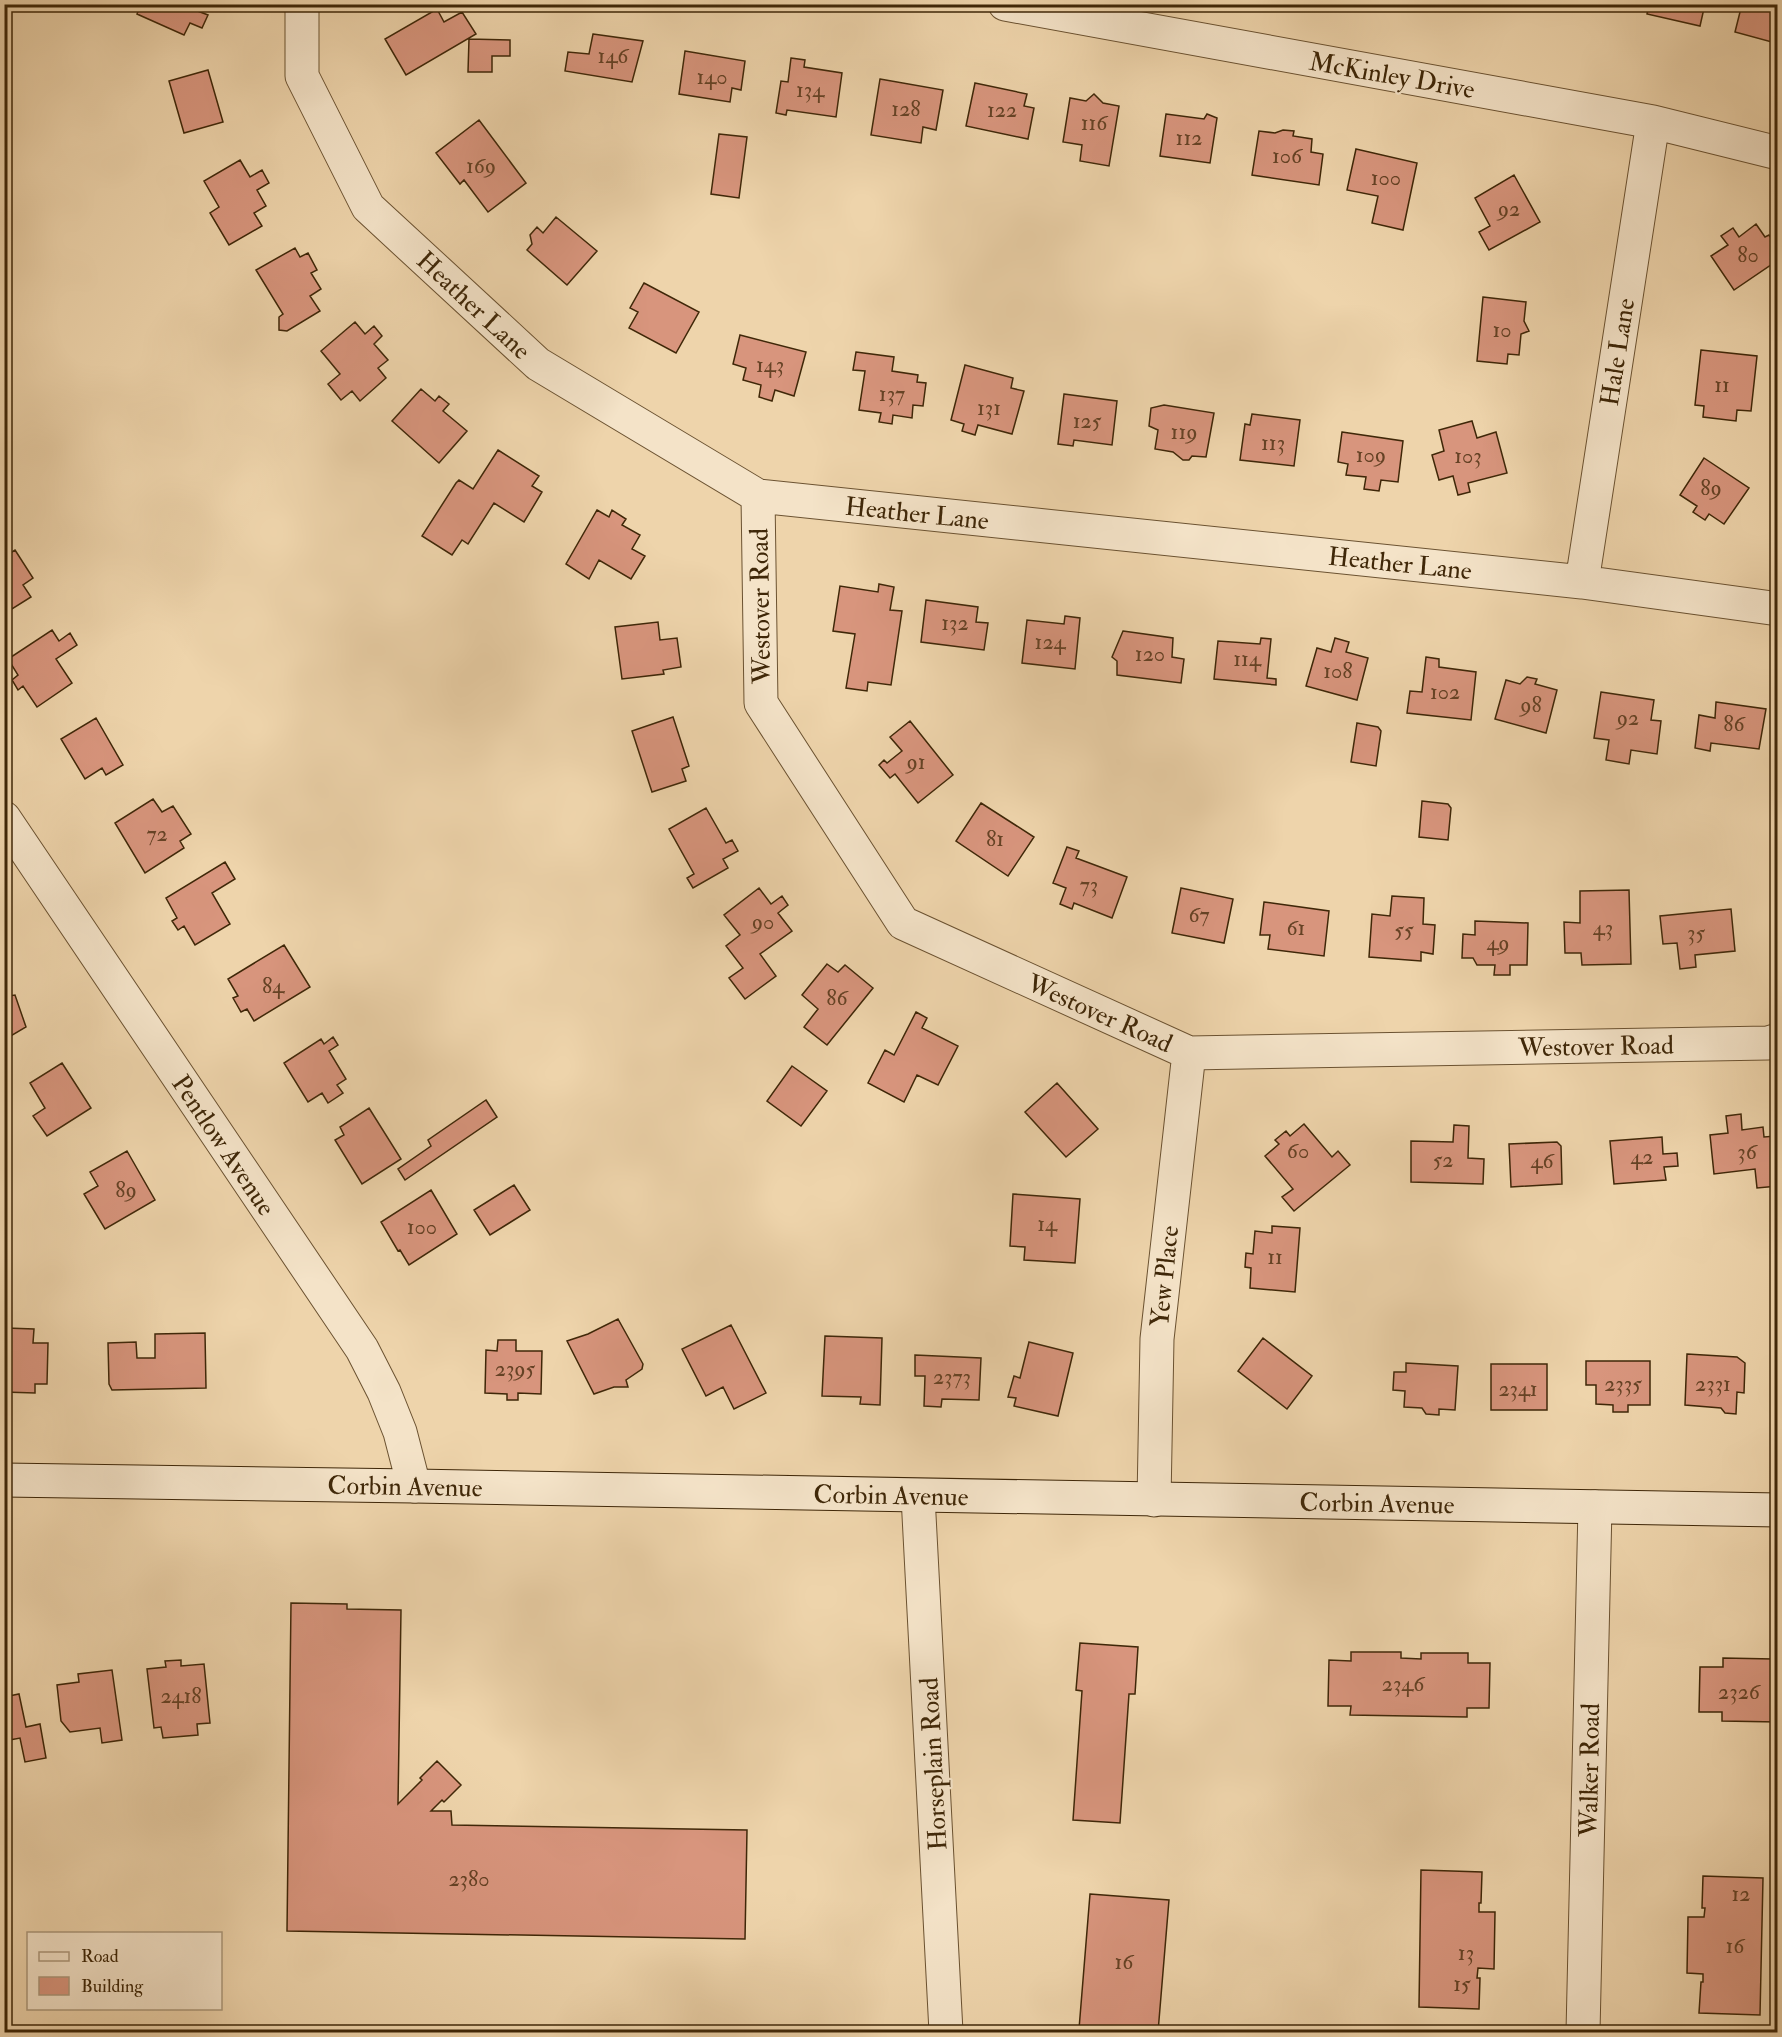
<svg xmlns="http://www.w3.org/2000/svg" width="1782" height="2037" viewBox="0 0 1782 2037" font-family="'IM FELL Double Pica',serif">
	<rect width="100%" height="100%" fill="#eed4ab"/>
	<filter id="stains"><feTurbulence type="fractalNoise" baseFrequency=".00333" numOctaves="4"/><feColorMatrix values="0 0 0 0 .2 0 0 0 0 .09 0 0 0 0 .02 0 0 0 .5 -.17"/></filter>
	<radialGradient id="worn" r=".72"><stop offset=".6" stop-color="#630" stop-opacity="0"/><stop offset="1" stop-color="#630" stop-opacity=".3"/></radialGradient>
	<path fill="#d8957d" stroke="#3f2708" stroke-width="1.5" d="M141,4H198L195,10L208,15L202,28L190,23L184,35L137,14Z
		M1649,4H1705L1700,26L1647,14Z
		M1742,4H1778V49L1771,48L1772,42L1735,32Z
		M437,9L444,22L462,12L476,34L406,75L385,39Z
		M593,34L643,41L632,82L565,71L568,52L589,54Z
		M469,39L510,40V56H492V72H468Z
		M685,51L745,61L741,90L732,88L730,102L679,94Z
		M791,58L805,60L804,67L842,73L836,117L787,110L786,115L776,113L781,81L788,82Z
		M208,70L223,122L184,133L169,81Z
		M880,79L943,90L936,130L923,127L921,143L871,135Z
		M975,83L1027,94L1024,106L1034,108L1028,139L966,126Z
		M1094,94L1103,103L1119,106L1109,166L1080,161L1082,145L1063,142L1070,98L1086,101Z
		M1166,114L1204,119L1207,114L1217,118L1210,163L1160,156Z
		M479,120L526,183L488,212L464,180L460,184L436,153Z
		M1283,130L1294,131L1293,136L1312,139L1311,152L1323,154L1319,185L1252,175L1259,131L1275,133Z
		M719,134L747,137L739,198L711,194Z
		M1356,149L1417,163L1403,230L1372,223L1378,196L1347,190Z
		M240,160L250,177L262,170L269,183L257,190L266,206L254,213L262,226L229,245L210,213L219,207L204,181Z
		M1514,175L1540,222L1489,250L1479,232L1490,226L1475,198Z
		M556,217L597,251L567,285L527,250L532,244L530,235L537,227L543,233Z
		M1756,224L1765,237L1769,235L1778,248V260L1734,290L1711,256L1728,245L1721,236L1733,228L1739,237Z
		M295,248L300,257L308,253L317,270L311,273L321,289L310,296L320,311L287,331L279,330V317L283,314L256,270Z
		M644,283L699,312L676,353L629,328L638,312L630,308Z
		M1483,297L1526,302L1524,321L1529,331L1521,334L1519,355L1508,354L1507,364L1477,361Z
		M355,322L365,334L374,326L382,336L374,344L388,360L378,368L386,378L360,401L352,391L341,400L328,384L340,374L321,351Z
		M740,335L806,352L794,396L775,390L772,401L759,397L761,385L743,380L746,368L733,364Z
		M1701,350L1757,356L1751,411L1737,410L1736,421L1703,417L1704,406L1695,405Z
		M856,352L894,357L892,371L918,375L917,382L926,383L923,406L913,405L912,418L893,415L892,424L879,422L881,413L859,410L865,371L853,370Z
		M965,365L1013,378L1011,388L1024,391L1012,434L978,425L975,435L962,431L964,424L951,420Z
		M421,389L435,401L439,396L449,404L443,411L467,431L439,463L392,421Z
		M1064,394L1117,401L1112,445L1074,440L1073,446L1058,444Z
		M1164,405L1214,413L1206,457L1192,456L1189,460H1183L1173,452L1155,449L1158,430L1149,426L1151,408Z
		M1252,414L1300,420L1294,466L1240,460L1245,424L1250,425Z
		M1472,421L1477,438L1496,432L1507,473L1468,483L1470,492L1458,495L1453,476L1439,480L1432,455L1444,451L1439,430Z
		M1342,432L1403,441L1398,482L1381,480L1379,491L1364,489L1366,477L1346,475L1348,464L1338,462Z
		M498,450L539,476L532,486L542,492L524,522L494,503L468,544L462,540L452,555L422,536L456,483L459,480L473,489Z
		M1704,458L1749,488L1724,524L1709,514L1705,520L1693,512L1697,506L1680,495Z
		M597,510L609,517L612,510L626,519L622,525L640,535L632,549L645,556L631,579L599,560L589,579L566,564Z
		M15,550L33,578L23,585L31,597L4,614V557Z
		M879,584L894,587L890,610L902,611L891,685L868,682L867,691L846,688L855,634L833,631L840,586L878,592Z
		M926,600L978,607L976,622L988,623L984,650L921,642Z
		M1065,616L1080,618L1075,669L1022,663L1027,620L1064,624Z
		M658,622L660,640L677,638L681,667L663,670L664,674L622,679L615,627Z
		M52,630L59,641L70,633L77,645L56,659L72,683L37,707L23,686L18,690L12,680L18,675L8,659Z
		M1123,631L1173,638L1172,657L1184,659L1181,683L1117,675V661L1112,657Z
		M1261,638L1271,639L1267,678L1276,679V685L1214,679L1218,641L1260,644Z
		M1335,638L1349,642L1346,652L1368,658L1357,700L1306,686L1317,648L1331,652Z
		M1426,657L1439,659V667L1476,672L1471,720L1407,713L1410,691L1422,692Z
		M1527,677L1537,679L1535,684L1557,690L1546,733L1495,719L1506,680L1520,684Z
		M1601,692L1654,700L1651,720L1661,721L1657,754L1631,750L1629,764L1606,760L1609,740L1594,738Z
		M1716,702L1766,709L1759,749L1711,743L1710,751L1695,748L1699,715L1715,718Z
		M673,717L689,766L682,769L686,781L652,792L632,731Z
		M96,718L123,765L106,775L102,768L85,779L61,739Z
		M910,721L953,775L918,803L895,774L890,778L879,765L884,760L887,763L902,751L890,737Z
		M1357,723L1378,727L1381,731L1376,766L1351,762Z
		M153,799L162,812L173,806L191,834L180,841L184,848L145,873L115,823Z
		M1422,801L1448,804L1451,808L1448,840L1419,837Z
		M981,803L1034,837L1008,876L956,841Z
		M706,808L726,843L732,840L738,851L723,859L728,868L693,888L687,878L694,874L669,829Z
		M1067,847L1079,851L1076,858L1127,877L1112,918L1074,903L1072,909L1060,904L1066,888L1053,883Z
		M225,862L235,879L212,893L230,924L195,945L184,926L178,930L172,921L177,918L166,898Z
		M759,888L771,904L782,896L788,905L778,913L792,931L760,954L776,976L745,999L729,978L743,968L726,946L740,935L724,915Z
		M1181,888L1233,899L1224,943L1172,933Z
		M1629,890L1631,964L1582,965L1581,953H1565L1564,922L1580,923V891Z
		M1392,896L1424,898L1423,924L1435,925L1433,954L1421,952V961L1369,957L1372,914L1390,916Z
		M1264,902L1329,911L1324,956L1268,949L1270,935H1260Z
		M1731,909L1735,951L1695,955L1696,967L1680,969L1677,943L1663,944L1660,916Z
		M1475,921L1528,923L1527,965H1510V975H1494L1495,965H1477L1473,958H1462L1463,934L1475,935Z
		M284,945L310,987L254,1021L247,1009L241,1012L233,998L238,996L228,979Z
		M827,964L838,972L845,965L873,988L827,1045L804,1027L818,1009L802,995Z
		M4,989L9,996L15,995L26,1027L4,1040Z
		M916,1012L927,1018L922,1028L958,1046L938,1085L917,1075L904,1102L868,1083L885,1050L894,1055Z
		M333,1037L338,1045L329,1051L346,1079L337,1085L343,1093L328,1103L322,1093L308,1102L284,1063L321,1039L324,1044Z
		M62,1063L91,1108L47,1136L33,1116L45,1108L30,1083Z
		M792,1066L827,1091L801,1126L767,1101Z
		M1057,1083L1098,1129L1066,1157L1025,1112Z
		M486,1100L497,1117L405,1180L398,1169L431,1146L428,1140Z
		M369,1108L401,1159L362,1184L335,1140L344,1135L340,1127Z
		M1741,1114L1742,1130L1763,1127L1764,1137L1776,1136L1778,1186L1757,1188L1755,1169L1714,1174L1710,1135L1728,1133L1726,1116Z
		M1304,1124L1332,1157L1338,1151L1350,1165L1294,1211L1282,1197L1293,1189L1265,1156L1279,1144L1275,1140L1286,1131L1290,1136Z
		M1454,1125L1469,1126L1468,1158L1484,1159L1483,1184L1411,1182V1141L1453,1142Z
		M1662,1137L1663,1154L1677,1153L1678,1166L1664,1167L1666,1180L1614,1184L1610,1141Z
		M1557,1142L1561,1146L1562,1184L1511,1187L1509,1144Z
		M127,1151L155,1200L105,1229L84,1194L98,1186L90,1172Z
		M514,1185L530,1210L490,1235L474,1210Z
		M431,1190L457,1234L409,1265L400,1250L398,1251L381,1222Z
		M1013,1194L1080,1199L1075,1263L1024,1260L1025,1247L1010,1246Z
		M1272,1226L1300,1228L1295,1292L1250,1288L1251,1268L1245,1267L1246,1253L1253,1254L1255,1231L1272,1233Z
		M618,1319L643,1364L642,1369L626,1380L628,1387H614L594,1394L567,1341L588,1334Z
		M731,1325L766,1393L734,1409L723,1387L706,1396L682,1349Z
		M6,1328L34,1329L33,1343H48L47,1384H35V1393L4,1392Z
		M205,1333L206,1388L112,1390L109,1384L108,1343L136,1342L137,1358H155V1334Z
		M825,1336L882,1338L880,1405L860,1404L861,1397L822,1396Z
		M1263,1338L1312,1376L1287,1409L1238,1371Z
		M498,1340H516V1351H542L541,1394L518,1393V1400H507V1394L485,1393L486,1350L497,1351Z
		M1029,1342L1073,1353L1058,1416L1014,1406L1016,1398L1008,1397L1014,1376L1020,1378Z
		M1687,1354L1737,1357L1745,1363L1744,1393L1737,1392L1736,1414L1725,1413L1721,1408L1685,1405Z
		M915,1355L981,1358L979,1400L942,1399L941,1407L924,1406L925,1376H915Z
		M1586,1361H1650V1405H1628V1412H1613V1405L1596,1404V1385H1586Z
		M1406,1363L1458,1366L1455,1410L1439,1409V1415L1426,1414L1422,1408L1404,1407L1405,1391L1393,1390L1394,1372H1406Z
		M1491,1364H1547V1410H1491Z
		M291,1603L347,1604V1609L401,1610L398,1804L422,1780L420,1778L437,1761L461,1785L444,1802L442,1800L431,1811H451L452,1825L747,1830L745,1939L287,1931Z
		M1080,1643L1138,1647L1135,1694H1129L1120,1823L1073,1820L1082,1691L1076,1690Z
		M1351,1652H1401V1658L1421,1659V1653H1468V1663H1490L1489,1708H1467V1717L1350,1715L1351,1706H1328L1329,1660L1351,1661Z
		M1723,1658L1773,1659V1665H1778V1722L1722,1721V1712H1699L1700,1667H1723Z
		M181,1660V1666L204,1664L210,1723L197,1724L198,1735L163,1738L161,1727L154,1728L147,1669L166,1667L165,1661Z
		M112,1670L122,1740L102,1743L100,1728L70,1732L61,1721L57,1685L79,1682L78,1674Z
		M19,1694L26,1727L40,1724L46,1758L25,1762L20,1738L4,1741V1697Z
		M1421,1870L1482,1872L1481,1903H1479V1912H1495L1494,1969L1478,1968L1477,1978H1480L1479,2009L1419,2007Z
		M1703,1876L1763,1878L1760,2015L1699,2013L1701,1982H1703V1974L1687,1973L1688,1917H1704L1705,1908H1702Z
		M1090,1894L1169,1900L1158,2032H1114L1079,2029Z"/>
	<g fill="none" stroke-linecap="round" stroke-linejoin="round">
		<defs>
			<path id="minor" d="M302,4V76L368,207L538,364L758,496L1582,582L1778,609
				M1005,4L1653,122L1778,153
				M758,496L761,703L903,923L1189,1053L1768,1043L1778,1040
				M1582,582L1653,122
				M4,818L362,1349L384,1392L400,1432L414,1486
				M918,1496L946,2032
				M1154,1500L1157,1339L1189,1053
				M1583,2032L1595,1507"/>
			<path id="secondary" d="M4,1480L414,1486L1778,1510"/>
		</defs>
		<use href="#minor" stroke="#6b5231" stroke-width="35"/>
		<use href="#secondary" stroke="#3f2708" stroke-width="35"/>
		<use href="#minor" stroke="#f4e3c8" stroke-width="33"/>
		<use href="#secondary" stroke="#f4e3c8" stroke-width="33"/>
	</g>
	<g text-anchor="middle" stroke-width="4.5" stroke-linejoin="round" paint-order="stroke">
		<g font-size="22" fill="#654225">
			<text x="613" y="63">146</text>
			<text x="712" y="84">140</text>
			<text x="810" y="97">134</text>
			<text x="906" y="116">128</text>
			<text x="1002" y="117">122</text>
			<text x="1094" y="130">116</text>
			<text x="1189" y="145">112</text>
			<text x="1287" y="163">106</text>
			<text x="481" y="173">169</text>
			<text x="1386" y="185">100</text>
			<text x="1509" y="216">92</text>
			<text x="1748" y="262">80</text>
			<text x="1502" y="337">10</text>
			<text x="770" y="372">143</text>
			<text x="1722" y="392">11</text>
			<text x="892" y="401">137</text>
			<text x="989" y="415">131</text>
			<text x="1087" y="428">125</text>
			<text x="1184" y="439">119</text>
			<text x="1273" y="450">113</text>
			<text x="1371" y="462">109</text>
			<text x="1468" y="463">103</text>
			<text x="1711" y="495">89</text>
			<text x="955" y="630">132</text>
			<text x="1050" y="649">124</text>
			<text x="1150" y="661">120</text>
			<text x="1247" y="666">114</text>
			<text x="1338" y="678">108</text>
			<text x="1445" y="699">102</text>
			<text x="1531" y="712">98</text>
			<text x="1628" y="725">92</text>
			<text x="1734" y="731">86</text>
			<text x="916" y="769">91</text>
			<text x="157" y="841">72</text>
			<text x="995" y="846">81</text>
			<text x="1089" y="892">73</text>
			<text x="1199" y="922">67</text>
			<text x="763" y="929">90</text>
			<text x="1296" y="935">61</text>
			<text x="1603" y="935">43</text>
			<text x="1404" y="937">55</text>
			<text x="1696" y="940">35</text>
			<text x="1498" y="950">49</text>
			<text x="273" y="993">84</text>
			<text x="837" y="1005">86</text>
			<text x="1298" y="1158">60</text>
			<text x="1747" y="1159">36</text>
			<text x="1642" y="1164">42</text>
			<text x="1443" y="1167">52</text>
			<text x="1542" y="1168">46</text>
			<text x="126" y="1197">89</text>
			<text x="1047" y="1231">14</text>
			<text x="422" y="1234">100</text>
			<text x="1275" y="1264">11</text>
			<text x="515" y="1376">2395</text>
			<text x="952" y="1384">2373</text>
			<text x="1623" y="1391">2335</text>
			<text x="1713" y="1391">2331</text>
			<text x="1518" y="1396">2341</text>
			<text x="1403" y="1691">2346</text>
			<text x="1739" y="1699">2326</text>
			<text x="181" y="1703">2418</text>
			<text x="469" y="1886">2380</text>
			<text x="1741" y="1901">12</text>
			<text x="1735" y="1953">16</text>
			<text x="1466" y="1960">13</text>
			<text x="1124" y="1969">16</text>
			<text x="1462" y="1991">15</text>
		</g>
		<g font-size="26" fill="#3f2708" stroke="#f4e3c8">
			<text transform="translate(1392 75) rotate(10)" y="9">McKinley Drive</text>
			<text transform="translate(474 305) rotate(43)" y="9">Heather Lane</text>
			<text transform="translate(1617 352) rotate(-81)" y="9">Hale Lane</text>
			<text transform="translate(917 513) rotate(6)" y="9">Heather Lane</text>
			<text transform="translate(1400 563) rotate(6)" y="9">Heather Lane</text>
			<text transform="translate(760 606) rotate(-91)" y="9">Westover Road</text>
			<text transform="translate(1100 1013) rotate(24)" y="9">Westover Road</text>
			<text transform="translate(1596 1046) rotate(-1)" y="9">Westover Road</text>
			<text transform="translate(224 1145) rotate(56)" y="9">Pentlow Avenue</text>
			<text transform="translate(1164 1276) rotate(-84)" y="9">Yew Place</text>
			<text transform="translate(405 1486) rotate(1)" y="9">Corbin Avenue</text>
			<text transform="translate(891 1495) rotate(1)" y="9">Corbin Avenue</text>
			<text transform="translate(1377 1503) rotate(1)" y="9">Corbin Avenue</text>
			<text transform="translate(933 1764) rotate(-93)" y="9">Horseplain Road</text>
			<text transform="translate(1589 1770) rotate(-89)" y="9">Walker Road</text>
		</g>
	</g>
	<rect width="1782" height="2037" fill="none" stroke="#eed4ab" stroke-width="24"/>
	<rect x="6" y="6" width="1770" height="2025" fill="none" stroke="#3f2708" stroke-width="3"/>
	<rect x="12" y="12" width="1758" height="2013" fill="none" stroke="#3f2708" stroke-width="1.5"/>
	<rect x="27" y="1932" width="195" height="78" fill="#f4e3c8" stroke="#ac987b" stroke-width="1.5"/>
	<rect x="39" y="1952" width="30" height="9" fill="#f4e3c8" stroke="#ac987b" stroke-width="1.5"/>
	<text x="81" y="1962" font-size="18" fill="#3f2708">Road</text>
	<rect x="39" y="1977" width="30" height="18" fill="#d8957d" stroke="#ac987b" stroke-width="1.5"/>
	<text x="81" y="1992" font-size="18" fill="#3f2708">Building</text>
	<rect width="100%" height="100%" filter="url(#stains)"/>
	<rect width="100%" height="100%" fill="url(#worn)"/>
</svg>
